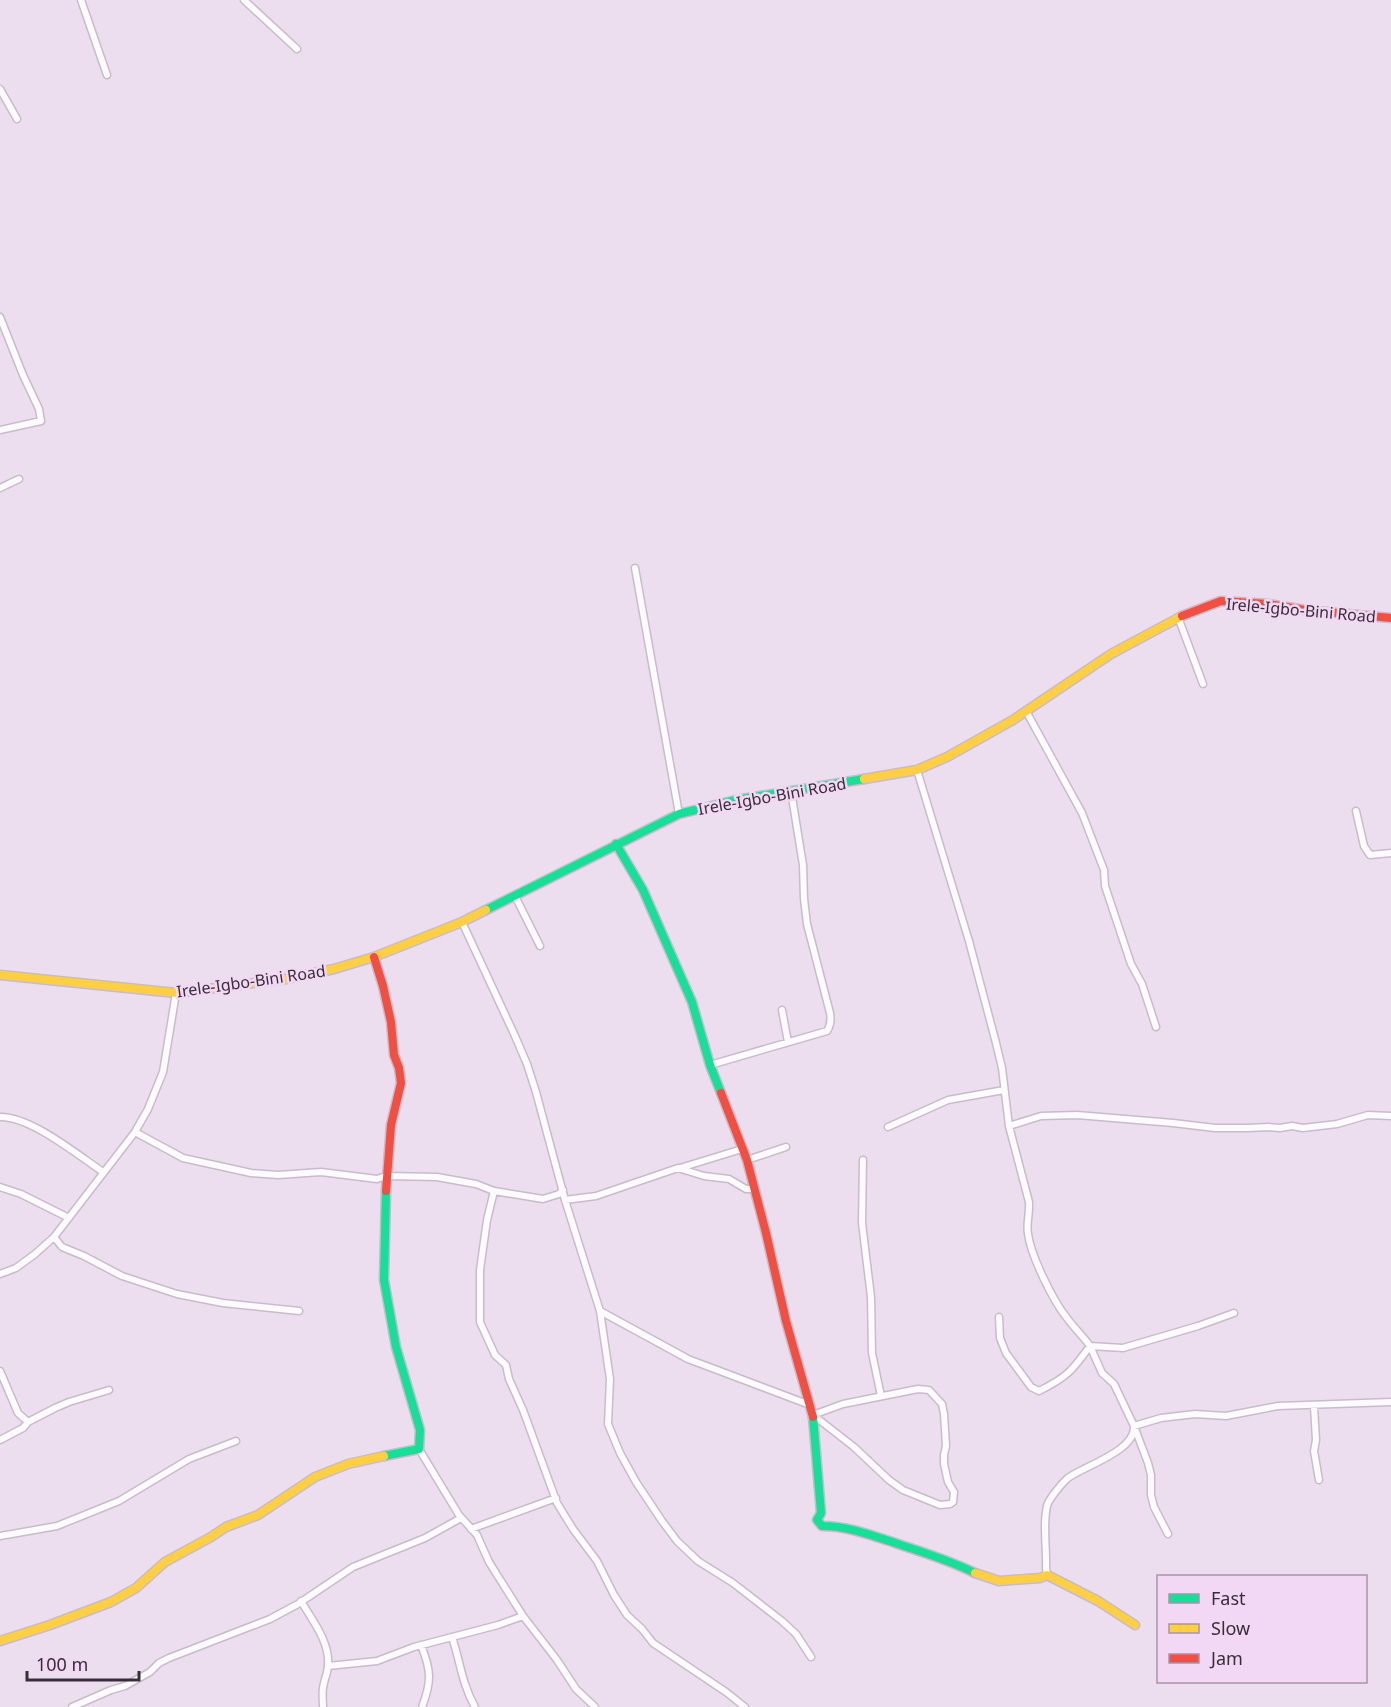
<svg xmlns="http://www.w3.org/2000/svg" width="1391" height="1707" viewBox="0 0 1391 1707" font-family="'Noto Sans',sans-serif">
	<rect width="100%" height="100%" fill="#eddeef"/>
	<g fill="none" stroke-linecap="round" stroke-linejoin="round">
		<defs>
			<path id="street" d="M81,0L107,75
				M244,0L297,49
				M0,89L17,119
				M0,317L23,375L39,409L41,421L0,430
				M0,488L19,479
				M635,568L679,814
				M1178,617L1203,684
				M1026,711L1082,813L1104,870L1105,886L1131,964L1142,984L1156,1027
				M917,770L969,941L996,1043L1002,1068L1009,1126L1029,1202C1030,1213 1026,1223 1028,1234C1031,1256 1053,1301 1067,1318C1074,1328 1083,1336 1090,1346L1123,1348L1198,1326L1234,1313
				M1356,811L1364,846L1370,855L1391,853
				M515,896L540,946
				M462,922L515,1036L527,1064L536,1092L565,1200L600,1311L610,1379L608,1424L620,1453L636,1482L662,1521L677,1541L698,1561L733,1583L782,1621L796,1634L811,1657
				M782,1010L788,1042
				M710,1065L827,1031C831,1025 831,1019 830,1013L807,924L804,899L803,865L791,791
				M0,1117C30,1116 78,1155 103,1172
				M1009,1126L1041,1116L1077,1115L1173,1123L1215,1128H1248L1268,1127L1280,1128L1292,1126L1303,1128L1337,1124L1368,1115L1391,1116
				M888,1127L948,1100L1004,1090
				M135,1132L183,1158L251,1173L278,1175L321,1172L377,1179L386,1176L437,1177L476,1184L494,1191L543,1199L559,1194L563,1190
				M747,1160L786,1147
				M863,1160L862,1223L871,1297L872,1353L881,1396
				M680,1168L742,1149
				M0,1187L21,1194L69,1218
				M494,1191L487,1220L480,1270V1322L495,1355L506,1365L509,1379L523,1410L557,1503L573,1529L597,1561L614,1595L627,1615L642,1629L653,1643L726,1692L745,1707
				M565,1200L596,1196L678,1168L704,1176L729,1179L746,1189H755
				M54,1237L62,1247L84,1256L122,1276L177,1294L223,1303L299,1311
				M0,1274L16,1268L35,1254L54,1237L135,1132L148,1109L163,1072L176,993
				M600,1311L688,1359L810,1405
				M999,1317L1000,1338L1006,1353L1031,1387L1039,1391C1067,1377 1072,1371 1090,1346L1102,1373L1114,1384L1134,1426C1136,1451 1084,1466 1068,1478C1062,1483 1051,1497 1048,1503C1042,1518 1047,1551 1046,1568L1047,1575
				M0,1371L18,1413L28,1422
				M918,1389L929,1390L942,1404L944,1414L946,1446L944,1455V1464L948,1482L954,1492L953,1502L950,1504L940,1505L903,1490L889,1480L854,1447L813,1415L843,1404Z
				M1314,1406L1316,1440L1314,1451L1319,1480
				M0,1440L23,1428L28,1422L55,1408L69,1402L109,1390
				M419,1449L459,1515L477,1535L489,1562L523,1616L557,1660L576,1689L595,1707
				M471,1529L556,1498
				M1168,1534L1154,1507L1151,1495V1475L1148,1463L1134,1426L1161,1418L1195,1414L1226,1416L1278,1406L1391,1402
				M0,1536L57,1526L119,1501L189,1459L236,1441
				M301,1601C312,1620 330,1642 328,1665C328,1673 324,1680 323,1688C322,1694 323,1701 323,1707
				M452,1637C460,1661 462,1684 475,1707
				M421,1645C431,1670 432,1681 422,1707
				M328,1666L377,1661L414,1647L498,1625L523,1616
				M72,1707L111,1690L125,1686L150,1672L159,1663L169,1658L270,1619L298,1604L353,1567L425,1538L461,1518"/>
			<path id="fast" d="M616,844L643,890L692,1002L710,1065L721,1093
				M486,910L679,814L736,800L864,779
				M813,1417L821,1513L817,1520L822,1526C847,1526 871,1535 895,1543C922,1552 949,1560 975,1573
				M384,1456L419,1449L420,1430L396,1347L384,1280L386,1191"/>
			<path id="slow" d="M864,779L917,770L947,757L1013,720L1111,654L1182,616
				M0,975L176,993L286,979L334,969L374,957L462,922L486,910
				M975,1573L999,1581L1040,1578L1047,1575L1098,1601L1135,1625
				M0,1641L50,1625L111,1602L136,1588L165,1562L211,1537L226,1527L258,1515L315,1477L348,1464L384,1456"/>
			<path id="jam" d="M1182,616L1221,601L1268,604L1305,610L1391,618
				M374,957L383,986L391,1022L394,1055L399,1068L401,1083L391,1125L386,1191
				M721,1093L747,1160L766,1233L786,1321L813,1417"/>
		</defs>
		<use href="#street" stroke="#c7bcc9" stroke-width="9"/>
		<use href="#fast" stroke="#c7bcc9" stroke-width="11"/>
		<use href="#slow" stroke="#c7bcc9" stroke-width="11"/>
		<use href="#jam" stroke="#c7bcc9" stroke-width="11"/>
		<use href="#street" stroke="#fcfafd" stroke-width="6"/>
		<use href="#fast" stroke="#16e098" stroke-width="8"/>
		<use href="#slow" stroke="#ffcf43" stroke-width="8"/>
		<use href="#jam" stroke="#f24e42" stroke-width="8"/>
	</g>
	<g text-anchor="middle" stroke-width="5" stroke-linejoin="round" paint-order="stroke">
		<g font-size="16" fill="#382e3a" stroke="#f2d8f5">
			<text transform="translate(1301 610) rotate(5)" y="6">Irele-Igbo-Bini Road</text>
			<text transform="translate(772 796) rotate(-10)" y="6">Irele-Igbo-Bini Road</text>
			<text transform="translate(251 981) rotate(-8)" y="6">Irele-Igbo-Bini Road</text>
		</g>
	</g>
	<rect x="1157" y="1575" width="210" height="108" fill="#f2d8f5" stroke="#a894aa" stroke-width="1.5"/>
	<rect x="1169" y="1594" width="30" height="9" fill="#16e098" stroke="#a894aa" stroke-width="1.5"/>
	<text x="1211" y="1605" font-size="18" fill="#382e3a">Fast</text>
	<rect x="1169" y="1624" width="30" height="9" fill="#ffcf43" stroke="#a894aa" stroke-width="1.5"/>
	<text x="1211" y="1635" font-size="18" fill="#382e3a">Slow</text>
	<rect x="1169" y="1654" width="30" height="9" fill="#f24e42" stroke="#a894aa" stroke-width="1.5"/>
	<text x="1211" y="1665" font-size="18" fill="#382e3a">Jam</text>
	<path d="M27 1671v9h112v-9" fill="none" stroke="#382e3a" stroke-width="3"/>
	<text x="36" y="1671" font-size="18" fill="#382e3a" stroke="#f2d8f5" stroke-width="4.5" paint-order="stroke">100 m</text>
</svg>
